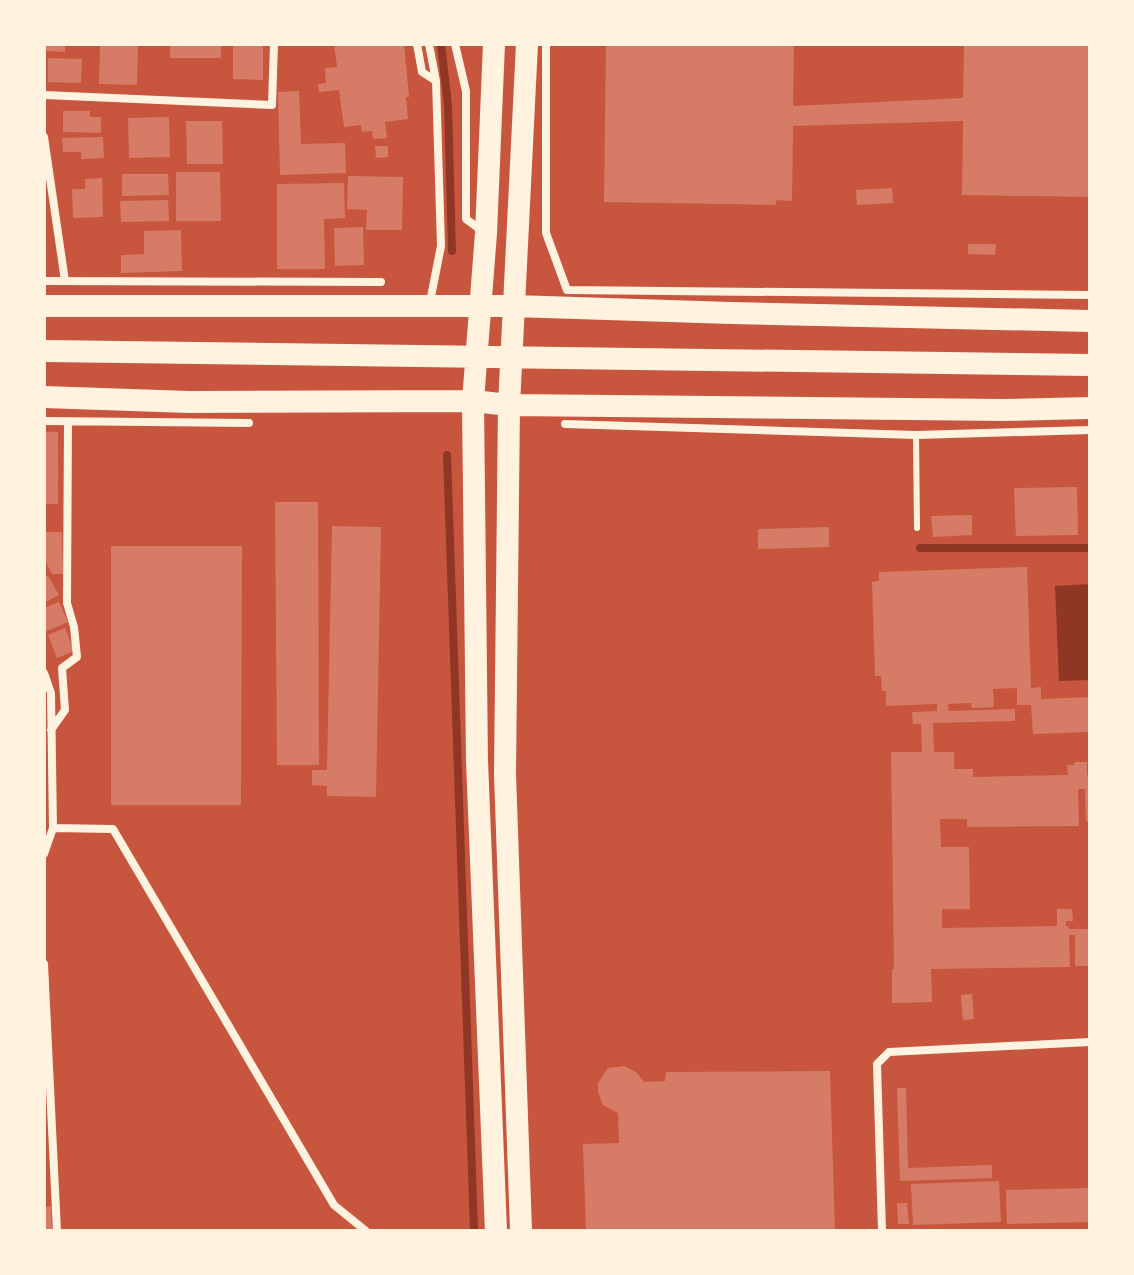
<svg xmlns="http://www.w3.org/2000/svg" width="1134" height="1275" viewBox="0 0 1134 1275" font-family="'Source Serif 4',serif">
	<rect width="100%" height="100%" fill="#c8553d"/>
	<path fill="#8f3625" d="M1090,584V680L1059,681L1055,586Z"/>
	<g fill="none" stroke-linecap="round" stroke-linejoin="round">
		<path stroke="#8f3625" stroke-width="8" d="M441,44L448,106L452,251
			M447,455L474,1230
			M920,548H1090"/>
	</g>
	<path fill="#d67c66" d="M46,44H65V52L46,51Z
		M170,44H221V58H170Z
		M233,44H263V80L233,79Z
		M334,44H404L409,97H406L408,119L385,122L387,138L373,139L372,131L362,132L361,125L344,127L339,90L319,92L318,84L326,83L325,68L337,67Z
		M606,44H794L793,106L963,98L964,44H1090V197L962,195L963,121L793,126L792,201L776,200V205L604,202Z
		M100,45L138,46L137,85L99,84Z
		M48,58L82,59L81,83L48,82Z
		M299,91L301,144L345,143L346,173L280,175L278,92Z
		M63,111H90V117H101V133L63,132Z
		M169,117L170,157L129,158L128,118Z
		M186,121H222L223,164H187Z
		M103,137L104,158L81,159V152H63L62,138Z
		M375,146H388V157L376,158Z
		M176,172H220L221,221H176Z
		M122,174H168L169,195L122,196Z
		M348,176L403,177L402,230H366L367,210L347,209Z
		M102,178L103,217L73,218L72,189H85V179Z
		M344,183L345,218L324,219L325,269H277V184Z
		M892,188L893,203L857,205L856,190Z
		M168,200L169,221L121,222L120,201Z
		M363,227L364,265L335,266L334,228Z
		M181,230L182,271L121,273V255L144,254V231Z
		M968,244H996L995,255L968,254Z
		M44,432H58V504H44Z
		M1077,487L1078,535L1016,536L1014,488Z
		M275,502H318L319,765H277Z
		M972,515V535L933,537L931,516Z
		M332,526L381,527L376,797L327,796V786L312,785V770H327Z
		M829,527V547L758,549V529Z
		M44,532H62L63,574H52L44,559Z
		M111,546H242L241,805H111Z
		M1027,567L1031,688L1041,687V699L1090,697V732L1033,734L1031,705H1017V688L993,689L994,707L972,708L971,703L948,704L949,711L1015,709V721L933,723L934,752H954V769H973V777L1068,775L1067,765H1074L1075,762H1087V775H1090V821H1086L1085,789H1078L1079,826L967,827V819H940L941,847H969L970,909H942V928L1057,926V909H1072L1073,921H1066V926L1069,927V929H1090V966H1075V935H1069L1070,967L931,969L932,1002L892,1003V969H894L891,752H922L921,724H913L912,712L937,711V704L886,706V691H882L881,676H875L872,582L879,581V572Z
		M48,576L59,595L44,603V578Z
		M59,602L68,622L45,632L44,608Z
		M65,628L74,651L57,658L48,635Z
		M972,994L974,1019L963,1020L961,995Z
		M624,1066L636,1072L644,1082L665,1081L666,1072L830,1071L835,1231H586L583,1144L619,1143L618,1113L603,1105L598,1092V1083L608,1068Z
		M897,1088H906L908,1168L992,1165V1178L900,1181Z
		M999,1181L1001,1222L913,1225L911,1184Z
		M1090,1188V1222L1007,1224L1006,1190Z
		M897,1203H907L909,1224H898Z
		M51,1206L52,1231H44V1207Z"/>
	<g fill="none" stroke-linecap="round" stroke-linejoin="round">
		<path stroke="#fff3e0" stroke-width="6" d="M916,435L917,528"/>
		<path stroke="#fff3e0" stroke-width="8" d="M417,44L422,72L436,81L441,246L430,302
			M429,44L436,81
			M455,44L466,91V219L481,230
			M546,44V233L567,290L1090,295
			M44,95L272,105L274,44
			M44,137L65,281
			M44,281L381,282
			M44,421L249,423
			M565,424L916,435L1090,430
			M44,673L51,693L53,828L44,854
			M51,730L65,710L62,668L77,657L74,627L67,603L68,422
			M53,828L113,829L334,1205L366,1231
			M44,964L57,1231
			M882,1231L877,1064L889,1052L1090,1042"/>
		<path stroke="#fff3e0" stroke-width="22" d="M494,44L486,233L473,401L477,761L496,1231
			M44,306H514L731,313L1090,321
			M44,351L1090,365
			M44,397L189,402L473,401L509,405L1004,410L1090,408
			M521,1231L505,774L509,405L527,44"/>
	</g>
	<rect width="1134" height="1275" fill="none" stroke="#fff3e0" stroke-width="92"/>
</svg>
